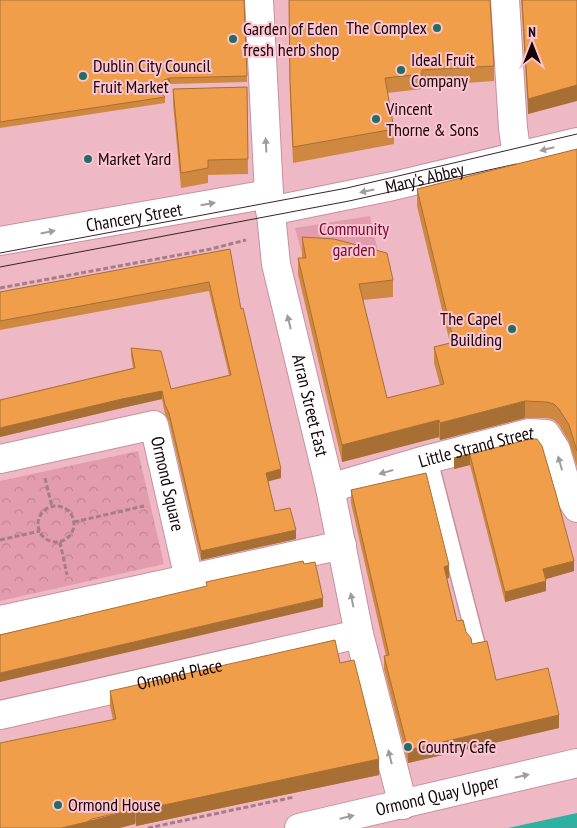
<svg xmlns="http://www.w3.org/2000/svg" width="577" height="828" viewBox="0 0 577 828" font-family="'PT Sans Narrow',sans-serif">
	<defs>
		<pattern id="forest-crowns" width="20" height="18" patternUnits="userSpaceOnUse" patternTransform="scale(1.25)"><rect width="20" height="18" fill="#e39cad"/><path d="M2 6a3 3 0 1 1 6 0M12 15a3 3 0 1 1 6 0" fill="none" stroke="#c28594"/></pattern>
	</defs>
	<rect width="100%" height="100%" fill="#efb8c5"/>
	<path fill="#e39cad" d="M370,216L380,260L302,254L295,228Z"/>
	<path fill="url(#forest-crowns)" d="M138,451L164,564L0,601V481Z"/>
	<path fill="#2fb0a1" d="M577,813V828H508Z"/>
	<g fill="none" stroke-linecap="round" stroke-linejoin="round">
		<defs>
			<path id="lane" d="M429,459L476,642"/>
			<g id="street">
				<path id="s1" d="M259,0L269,194L276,264L330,488L359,634L403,805"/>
				<path d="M505,0L513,128L517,157"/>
				<path id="s2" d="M270,211L393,186L577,142"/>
				<path id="s3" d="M0,241L269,194"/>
				<path id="s4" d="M0,459L154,425L189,579"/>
				<path id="s5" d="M330,488L429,459L529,433L546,434L556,450L569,495L577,508"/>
				<path d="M0,620L342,545"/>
				<path id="s6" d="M0,715L359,634"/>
			</g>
			<g id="secondary">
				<path id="s7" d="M299,828L577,763"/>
			</g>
		</defs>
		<use href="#lane" stroke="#c6919d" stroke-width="19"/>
		<use href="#street" stroke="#c6919d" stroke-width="30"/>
		<use href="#secondary" stroke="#c6919d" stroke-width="30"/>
		<path stroke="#a67c86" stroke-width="3" stroke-dasharray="5 2.5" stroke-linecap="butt" d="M0,288L211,249L246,240
			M45,478L52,507
			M38 524a18 18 0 1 1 36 0a18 18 0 1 1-36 0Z
			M74,522L144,506
			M0,540L40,531
			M60,542L67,575
			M148,828L294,797"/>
		<use href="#lane" stroke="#fff" stroke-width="16"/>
		<use href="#street" stroke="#fff" stroke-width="28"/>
		<use href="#secondary" stroke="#fff" stroke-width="28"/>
		<path stroke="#3a2329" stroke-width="1" d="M0,253L347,188L577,134
			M0,267L349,201L516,164"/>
	</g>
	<path fill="#ce8840" d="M0,0L247,76V82L170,84L164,86L161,92L165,97V103L0,128Z
		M289,0L494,66V81L422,86V89L387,93L394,129V144L293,163L290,97Z
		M521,0H577L567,103L528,114Z
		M247,87L248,174L208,175V183L181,188L173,104V89Z
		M577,149V467L569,442L559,425L554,420L547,418H525L440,440L439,437L342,462L298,274V258H302V237L393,280V297L363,300L387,398L440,385L434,363V347L450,343L417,206V189Z
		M230,249L241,309L281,478L268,481L275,511L296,539L201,560L169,422L165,414L162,399L122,408L0,437V400L133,368L131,356V348L171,389L229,375L209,291L0,330V292Z
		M531,439L574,571L545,579L546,591L505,602L470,465L454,469V458Z
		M351,490L449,578L447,579L457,621L466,632L472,644L496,680L559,728L408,763L384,669V656H386L351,503Z
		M340,663L379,775L136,826L110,706V691Z"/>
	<path fill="#a86f34" d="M170,78V84L164,86L160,94V88L164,80Z
		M577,85V101L528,114V99Z
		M162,391V399L122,408L0,437V428L122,399Z
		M525,401V418L440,440V423Z
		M439,420V437L342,462V445Z
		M470,455V465L454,469V458Z
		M281,469V478L266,482V473Z
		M296,530V539L201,560V551Z
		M574,561V571L543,580V569Z
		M449,565V578L444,579V567Z
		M546,581V591L505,602V592Z
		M323,598V607L0,682V673Z
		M559,715V728L408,763V750Z
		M379,759V775L136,826V811Z
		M135,809V824L120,828H61Z"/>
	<path fill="#f09e4a" stroke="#a86f34" d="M0,0H244L247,76L170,78L164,80L160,88L161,93L165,97L0,122Z
		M289,0H490L494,66L422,70V74L385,78L394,129L293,147L290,82Z
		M522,0H577V85L528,99Z
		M247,87L248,159L208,160V168L181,173L173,89Z
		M577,149V451L569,425L559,409L554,404L547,402L525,401L440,423L439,420L342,445L298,258H306L302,237L334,239L387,253L393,280L359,284L387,398L444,384L434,347L454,342L417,189Z
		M230,249L241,309L243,308L281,469L266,473L275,511L290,508L296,530L201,551L169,413L165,405L162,391L122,399L0,428V400L135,368L131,348L161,351L171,389L231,375L209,282L0,321V292Z
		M531,439H537L542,446L556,494L574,561L543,569L546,581L505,592L470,455L454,458Z
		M426,473L449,565L444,567L457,621L463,620L466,632L471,638L472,644L487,641L496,680L548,668L559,715L408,750L384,656L389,655L351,490Z
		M303,561L304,564L315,562L323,598L0,673V635L207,586L206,582Z
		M335,640L340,663L354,660L379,759L136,811L135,809L92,819L87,822L61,828H0V743L116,719L110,691Z"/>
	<defs><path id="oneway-solid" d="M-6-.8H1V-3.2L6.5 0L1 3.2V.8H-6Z" transform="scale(1.25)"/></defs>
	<g fill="#a29b9d">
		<use href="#oneway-solid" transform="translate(266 145) rotate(-93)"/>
		<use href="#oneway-solid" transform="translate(547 149) rotate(166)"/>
		<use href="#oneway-solid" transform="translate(367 191) rotate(168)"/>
		<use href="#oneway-solid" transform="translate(208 204) rotate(-10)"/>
		<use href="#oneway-solid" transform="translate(48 232) rotate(-11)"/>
		<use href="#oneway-solid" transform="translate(289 322) rotate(-104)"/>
		<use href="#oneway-solid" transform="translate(560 463) rotate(-106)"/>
		<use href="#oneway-solid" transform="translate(386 472) rotate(164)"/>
		<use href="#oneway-solid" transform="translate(352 600) rotate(-101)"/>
		<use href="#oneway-solid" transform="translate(390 757) rotate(-104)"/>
		<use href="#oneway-solid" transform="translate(522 776) rotate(-13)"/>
		<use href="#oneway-solid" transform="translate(347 817) rotate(-13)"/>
	</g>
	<g fill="#256c63" stroke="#fcc5d1" stroke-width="2">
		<circle cx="437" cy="28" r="5"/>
		<circle cx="233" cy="39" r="5"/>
		<circle cx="401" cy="70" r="5"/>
		<circle cx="83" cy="76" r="5"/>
		<circle cx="376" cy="119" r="5"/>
		<circle cx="88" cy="159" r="5"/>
		<circle cx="512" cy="329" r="5"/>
		<circle cx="408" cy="747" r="5"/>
		<circle cx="58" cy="805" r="5"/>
	</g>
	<g text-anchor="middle" stroke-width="4" stroke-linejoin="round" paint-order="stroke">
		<g font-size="18" fill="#16060a" stroke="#fcc5d1" text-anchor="start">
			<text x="427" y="34" text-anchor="end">The Complex</text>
			<text x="243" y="35">Garden of Eden<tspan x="243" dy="21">fresh herb shop</tspan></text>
			<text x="411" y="66">Ideal Fruit<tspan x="411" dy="21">Company</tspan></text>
			<text x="93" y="72">Dublin City Council<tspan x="93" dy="21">Fruit Market</tspan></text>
			<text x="386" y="115">Vincent<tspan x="386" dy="21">Thorne &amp; Sons</tspan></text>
			<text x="98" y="165">Market Yard</text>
			<text x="502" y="325" text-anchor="end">The Capel<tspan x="502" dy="21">Building</tspan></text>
			<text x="418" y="753">Country Cafe</text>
			<text x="68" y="811">Ormond House</text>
		</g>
		<g font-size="18" fill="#16060a" stroke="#fcc5d1">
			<text dy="6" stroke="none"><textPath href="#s2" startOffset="158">Mary's Abbey</textPath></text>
			<text dy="6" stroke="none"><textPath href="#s3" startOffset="136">Chancery Street</textPath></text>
			<text dy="6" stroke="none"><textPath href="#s1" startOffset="410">Arran Street East</textPath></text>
			<text dy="6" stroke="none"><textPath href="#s5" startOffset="152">Little Strand Street</textPath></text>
			<text dy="6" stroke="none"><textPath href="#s4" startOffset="218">Ormond Square</textPath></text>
			<text dy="6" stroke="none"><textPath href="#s6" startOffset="184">Ormond Place</textPath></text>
			<text dy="6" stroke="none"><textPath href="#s7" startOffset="142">Ormond Quay Upper</textPath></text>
		</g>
		<g font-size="18" fill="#730e37" stroke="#fcc5d1">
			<text x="354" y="235">Community<tspan x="354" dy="21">garden</tspan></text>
		</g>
	</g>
	<g transform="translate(532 45)" stroke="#fcc5d1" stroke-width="4" paint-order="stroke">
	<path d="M0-4L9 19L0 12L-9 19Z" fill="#16060a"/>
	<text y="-8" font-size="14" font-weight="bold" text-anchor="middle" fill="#16060a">N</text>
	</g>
</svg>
